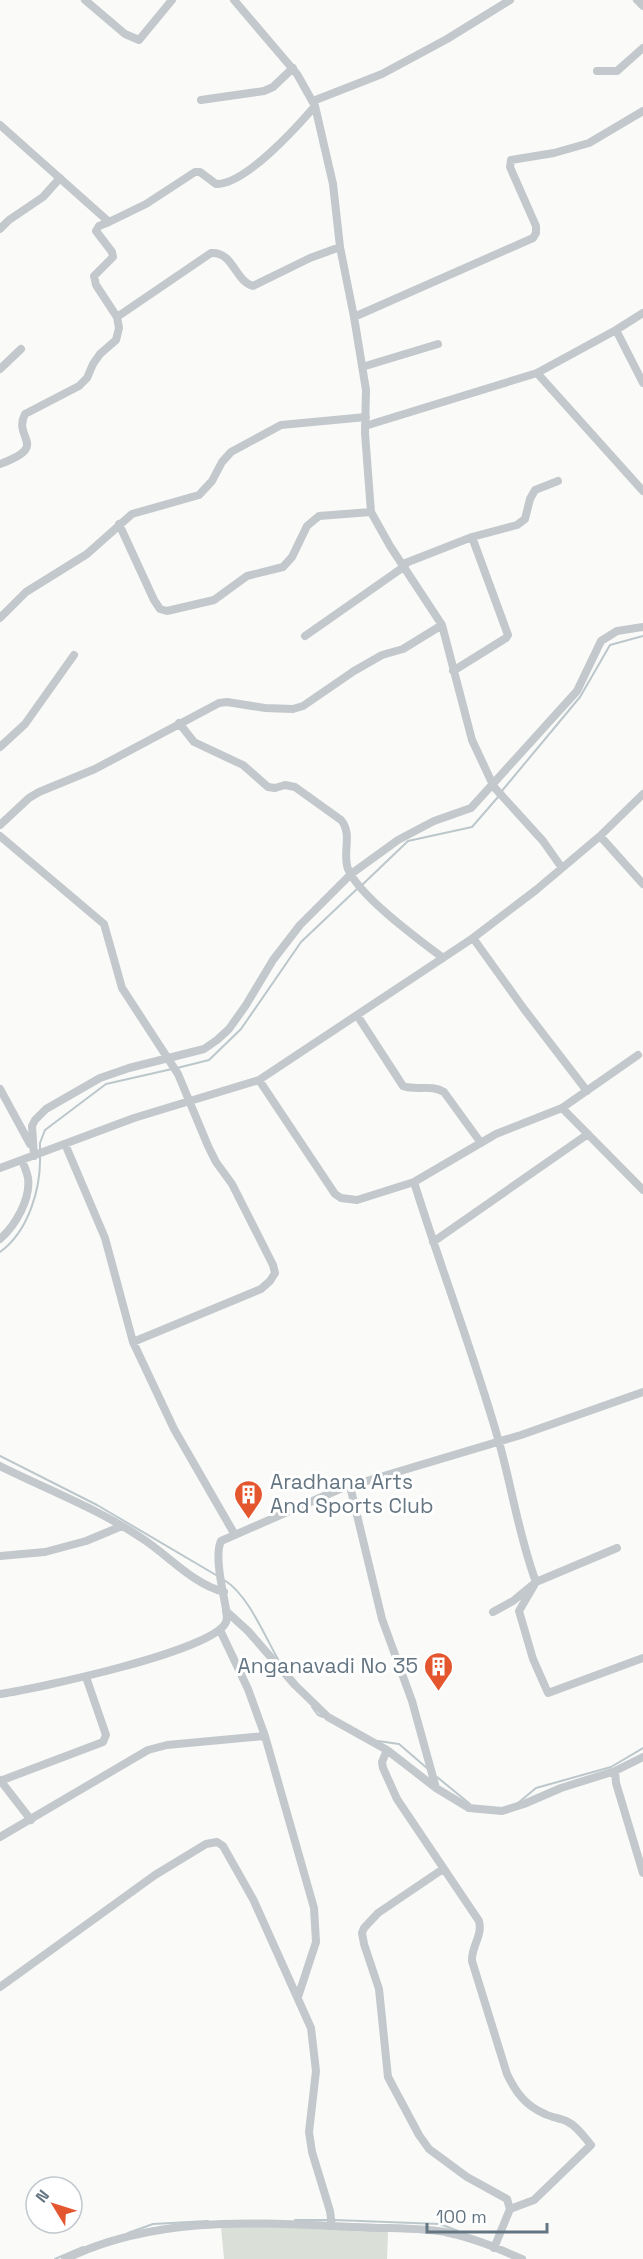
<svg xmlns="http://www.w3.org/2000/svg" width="643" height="2259" viewBox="0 0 643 2259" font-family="'Space Grotesk',sans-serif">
	<rect width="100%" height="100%" fill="#fafaf8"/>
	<path fill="#dadfd7" d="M231,2225L388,2231L387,2259H224L221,2227Z"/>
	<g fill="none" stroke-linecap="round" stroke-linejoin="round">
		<path stroke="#bbc7cb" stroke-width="2" d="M501,792L580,697L610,645L643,636
			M362,885L408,841L472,827L498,797
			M177,1068L209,1060L241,1029L301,942L358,888
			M40,1150V1143L45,1130L106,1084L172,1069
			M0,1252C28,1232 41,1189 40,1156
			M0,1456L97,1505L216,1575
			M224,1580C248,1594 265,1637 279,1661
			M312,1707L318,1715L323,1717
			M378,1741L399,1744L428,1769
			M437,1777L470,1804
			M518,1803L536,1788L611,1767L643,1748
			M295,2220H328
			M334,2220L440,2224L458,2231
			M128,2233L153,2224L208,2221
			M55,2259L83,2247"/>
		<path stroke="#c3c8cc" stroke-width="8" d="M85,0L125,34L139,40L172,0
			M234,0L297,74L315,106L333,184L340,247L354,317L366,390L365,433L371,512L390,546L442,625L472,740L494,787L543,841L562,868
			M637,0L643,6
			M597,71H617L643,48
			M201,100L264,91L273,87L293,68
			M313,101L382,74L447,39L510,0
			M0,125L109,222L146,204L195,172H200L216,184C245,185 297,127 315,106
			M0,229L9,220L43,197L60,178
			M117,317L211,253C233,251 235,281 253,286L310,258L340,247
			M354,317L533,238L536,233V226L510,167L511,160L554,153L589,143L643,111
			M616,330L643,383
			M362,367L438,344
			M0,369L21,349
			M537,373L643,491
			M365,426L537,373L616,330L643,313
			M0,464C51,445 12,439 25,414L79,386L87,378L93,364L100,354L116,340L119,328L117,317L96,285L94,276L113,257L112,252L96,231L99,226L109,222
			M119,524L154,600L160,609L167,611L214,600L247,576L283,567L292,557L307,526L319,516L371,512
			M403,564L472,537L517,525L525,519L530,499L535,490L558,481
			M0,618L26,592L87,554L132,514L199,495L212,481L222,462L231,452L281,425L366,417
			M305,636L405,566
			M453,671L506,638L508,635L472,537
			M179,723L194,742L243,765L268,787L275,788L285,785L295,787L341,820C353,834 342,853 348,869C360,897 418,939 443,958
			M0,747L25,724L74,655
			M0,825L29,798L39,792L95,769L219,703L227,702L265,708L293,709L303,706L354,671L382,655L403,649L442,625
			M0,836L104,924L122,988L178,1074L208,1146L216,1162L232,1184L273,1265L275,1273L270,1281L261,1289L133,1342
			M600,836L643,884
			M473,938L524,1009L587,1091
			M357,1015L403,1086C417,1091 431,1084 444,1092L481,1143
			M259,1080L335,1194L341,1198L357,1200L414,1182L496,1134L562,1108L638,1055
			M0,1089L30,1144
			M562,1108L643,1190
			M65,1144L105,1238L133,1342L174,1429L235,1535
			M34,1156L32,1126L35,1120L46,1109L100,1078L129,1068L204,1049L217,1040L229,1029L246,1005L273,960L300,925L351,874L398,840L434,821L471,808L577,691L601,641L617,631L643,627
			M0,1168L134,1118L259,1080L473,938L536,890L600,836L643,794
			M414,1182C441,1269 474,1354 499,1442C512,1488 519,1537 536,1582L519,1611L533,1659L548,1693L643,1658
			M0,1239C15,1226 31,1199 28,1178C27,1172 24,1166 22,1160
			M433,1242L588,1134
			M0,1466C48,1490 99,1509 143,1539C169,1556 193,1584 224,1592
			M350,1486L382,1619L412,1701L436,1788
			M0,1556L45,1552L86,1541L122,1526
			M226,1611L248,1631L295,1685L328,1717L387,1750L436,1788L469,1808L502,1811L524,1804L561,1788L615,1771
			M493,1612L513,1601L536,1582L617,1548
			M220,1630L248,1689L265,1736L314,1908L316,1942L298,1997
			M0,1694C34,1689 215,1651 226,1622C228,1618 226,1613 226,1609C223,1591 214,1556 221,1541L340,1489L521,1435L643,1392
			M387,1750L382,1762L383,1768L397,1799L479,1921C483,1935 471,1947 472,1961L507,2074C516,2093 526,2106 545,2114C553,2118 561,2118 568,2122C577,2126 585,2138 591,2145L534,2200L510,2209
			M643,1757L615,1771L616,1783L643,1873
			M0,1780L31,1820
			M0,1781L103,1742L106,1735L86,1677
			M0,1837L148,1750L167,1745L265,1736
			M443,1869L378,1913L364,1928L362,1933L364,1944L379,1989L388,2077L419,2135L429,2149L467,2177L507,2199L510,2209L494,2248
			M0,1987L155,1875L206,1844L217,1842L223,1846L253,1899L311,2028L316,2071L309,2132L312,2152L330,2211L332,2226
			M65,2259C159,2214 257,2223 357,2227C384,2229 425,2227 449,2233C474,2238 499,2249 522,2259"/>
	</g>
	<defs>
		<symbol id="building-pin" viewBox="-11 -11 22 30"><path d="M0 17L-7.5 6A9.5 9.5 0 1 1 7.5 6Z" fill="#e4572e" stroke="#fff"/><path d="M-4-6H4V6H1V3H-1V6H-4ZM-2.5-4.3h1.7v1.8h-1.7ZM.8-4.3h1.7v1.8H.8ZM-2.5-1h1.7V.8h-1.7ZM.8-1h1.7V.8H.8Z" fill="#fff"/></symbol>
	</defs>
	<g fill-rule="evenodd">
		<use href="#building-pin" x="232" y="1478" width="33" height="45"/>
		<use href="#building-pin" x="422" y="1650" width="33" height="45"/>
	</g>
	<g text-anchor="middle" stroke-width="6" stroke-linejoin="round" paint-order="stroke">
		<g font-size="21" fill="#657683" stroke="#fff" text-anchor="start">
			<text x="270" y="1489">Aradhana Arts<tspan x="270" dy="24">And Sports Club</tspan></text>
			<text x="418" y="1673" text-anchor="end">Anganavadi No 35</text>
		</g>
	</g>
	<g transform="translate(54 2205) rotate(308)"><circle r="28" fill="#ffffff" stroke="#c1c8cd" stroke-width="1.5"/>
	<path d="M0-4.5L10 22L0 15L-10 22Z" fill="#e4572e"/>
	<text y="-9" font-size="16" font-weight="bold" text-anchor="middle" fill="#657683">N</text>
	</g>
	<path d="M427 2223v9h120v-9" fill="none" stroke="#657683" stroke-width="3"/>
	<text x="436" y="2223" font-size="18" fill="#657683" stroke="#ffffff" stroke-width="4.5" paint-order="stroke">100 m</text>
</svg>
